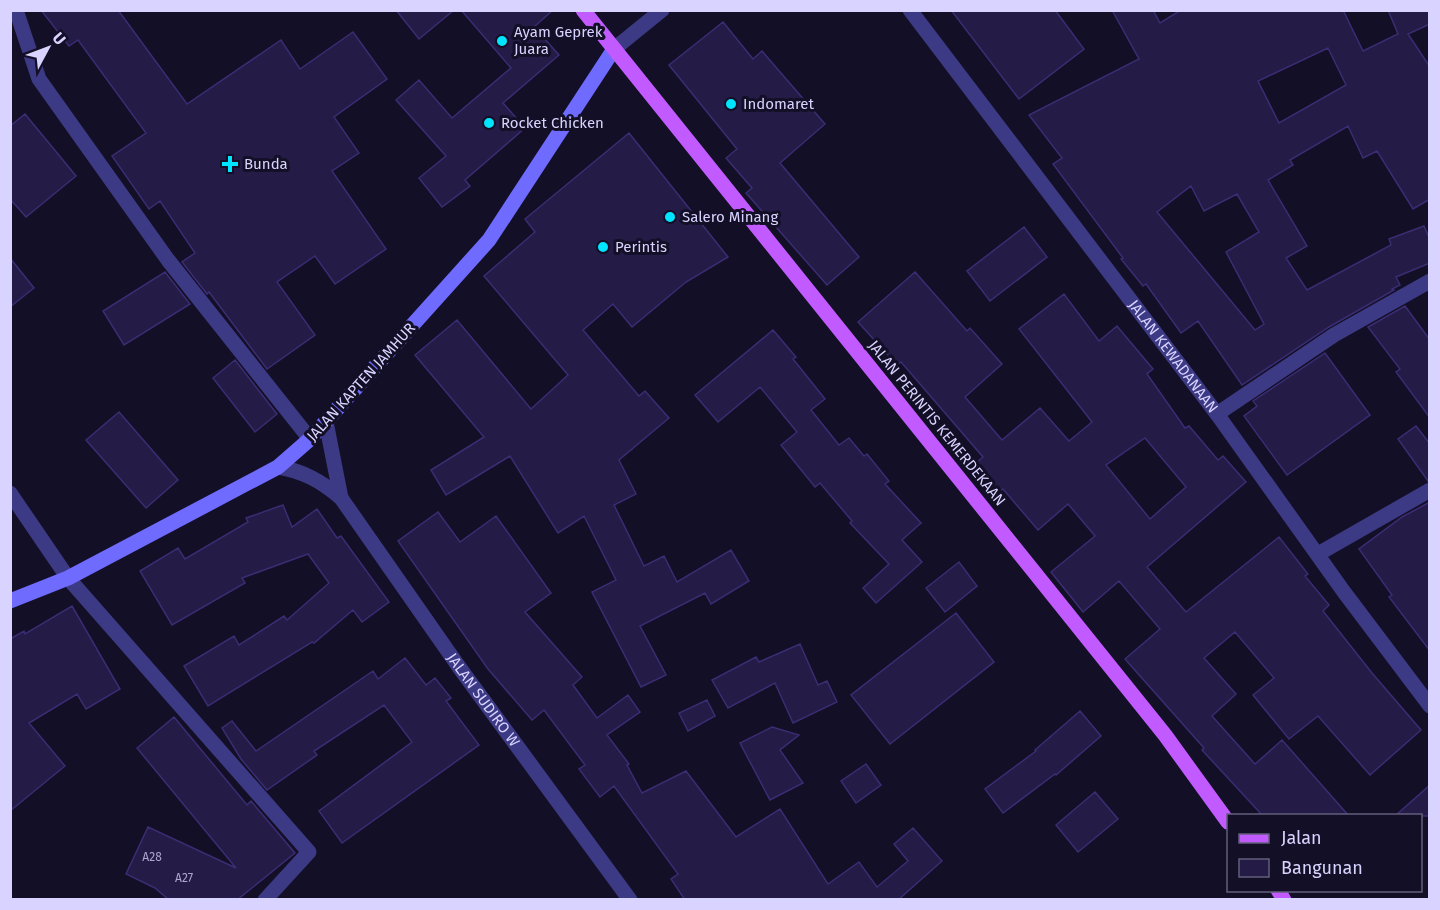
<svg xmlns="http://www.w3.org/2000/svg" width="1440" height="910" viewBox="0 0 1440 910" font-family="'Fira Sans',sans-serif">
	<rect width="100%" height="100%" fill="#130f26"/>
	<path fill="#241b47" stroke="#3b2d73" stroke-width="1.5" fill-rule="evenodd" d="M41,10H118L187,104L281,40L300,69L353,32L387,79L334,117L359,153L332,171L386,249L335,284L315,256L277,282L315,335L267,369L209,292L207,294L182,262L195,253L160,201L149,209L112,156L146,133L78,40L69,46Z
		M396,10H454L419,39Z
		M461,10H553L534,27L559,55L503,103L525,128L465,180L470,186L442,207L419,178L446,156L396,100L419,80L452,118L511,68Z
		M951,10H1055L1084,49L1019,99Z
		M1112,10H1153L1160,23L1181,10H1343L1363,51L1398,34L1388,10H1430V24L1408,34L1430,67V199L1413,209L1377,151L1363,158L1348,126L1290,160L1293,165L1268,180L1307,246L1286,258L1307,290L1391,245L1389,239L1424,226L1430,240V263L1396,277L1400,285L1392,289L1394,290L1329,327L1242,385L1198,321L1181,333L1146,284L1143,286L1121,259L1123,258L1053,164L1062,158L1029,115L1139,59ZM1328,48L1346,85L1279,123L1258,81ZM1191,186L1204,211L1237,194L1259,232L1226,252L1264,324L1255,330L1157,212Z
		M723,22L753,59L762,51L825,124L780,163L859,257L827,285L746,193L752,188L726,158L737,149L669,65Z
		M25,114L76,176L26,217L10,199V126Z
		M629,133L728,257L686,282L632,327L613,304L583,330L639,396L645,391L669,418L619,460L636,494L614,505L644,566L664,556L677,582L731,550L749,581L711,604L705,593L640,626L666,675L641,687L592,592L616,580L584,516L558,533L510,456L446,495L431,470L484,437L415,355L457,320L531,409L568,375L484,276L535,232L525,219Z
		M1024,227L1047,257L990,301L967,271Z
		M10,258L34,288L10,307Z
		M165,272L190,304L124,345L103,311Z
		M915,272L967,331L970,328L1002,364L965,397L1002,440L1040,408L1069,441L1092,422L1019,329L1064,294L1099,341L1117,326L1153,369L1147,374L1185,428L1189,426L1218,460L1223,456L1246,482L1147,567L1186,612L1279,537L1308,574L1305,576L1329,605L1323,611L1372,673L1421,730L1370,775L1318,716L1289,739L1253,695L1274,678L1235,632L1204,658L1236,694L1212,716L1255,764L1282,740L1349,816H1263L1202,750L1204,748L1125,659L1160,629L1119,581L1083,612L1051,572L1095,536L1068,504L1038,530L1003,489L995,495L971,467L983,457L901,362L897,365L858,322ZM1145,438L1186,487L1150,519L1106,465Z
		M1405,306L1430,340V418L1396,372L1400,369L1368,327Z
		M773,330L796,357L793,359L825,399L811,410L839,445L849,438L864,456L867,454L889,481L885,484L921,523L902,540L922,562L876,603L863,588L889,564L850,523L852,521L820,483L815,487L781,445L797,432L760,387L718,422L695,395Z
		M1325,353L1370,415L1287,475L1244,416L1257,406L1253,401Z
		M235,360L277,414L255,432L213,378Z
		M119,412L178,480L146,508L86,440Z
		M1416,426L1430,444V480L1428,481L1398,439Z
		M1430,502V651L1389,597L1392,595L1359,549L1402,517Z
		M283,505L292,527L317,509L337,538L341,536L389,602L362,622L353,610L314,643L312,642L208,706L184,666L234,636L239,645L284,616L287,620L329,583L308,554L242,578L245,583L172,625L140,571L178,548L185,559L248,522L246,518Z
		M438,512L460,542L496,516L551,593L525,612L582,677L573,685L597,718L628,695L640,712L607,735L629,764L627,765L642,793L686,771L736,837L780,809L828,884L859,862L877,887L908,861L894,844L913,828L942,861L898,900H685L671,879L678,874L614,786L600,797L579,769L585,765L544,710L532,720L488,669L398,541Z
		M959,562L977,586L945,612L926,588Z
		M72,606L120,689L86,709L77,694L29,723L65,766L10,811V639L24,631L25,634Z
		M956,613L994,662L890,744L851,695Z
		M800,644L818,685L827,681L837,702L793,723L775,683L728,708L712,680L756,657L759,662Z
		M405,658L426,685L435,678L451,698L446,701L479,745L342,843L319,811L412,742L384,705L314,751L317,755L267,790L241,759L222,728L232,721L256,751L373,671L378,679Z
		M707,700L715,716L688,731L679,713Z
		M1080,711L1101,736L1056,775L1055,774L1003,813L985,789L1036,751L1035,750Z
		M174,717L247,805L251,801L295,853L237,900H169L155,888L126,874L148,827L236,868L137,748Z
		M772,727L799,735L780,750L803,783L770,800L740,743Z
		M866,764L881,785L856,803L841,781Z
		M1430,785V816H1395Z
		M1095,792L1118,819L1078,852L1056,825Z"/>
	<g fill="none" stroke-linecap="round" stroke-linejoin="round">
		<g stroke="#3d3a85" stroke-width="15">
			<path d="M16,10L39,79L168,260L310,439"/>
			<path id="s1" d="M910,10L1217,414L1344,592L1430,706"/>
			<path d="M614,49L662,10"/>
			<path d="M1217,414L1334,335L1430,281"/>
			<path d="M10,493L68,578L309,852L265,900"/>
			<path d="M1318,554L1430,490"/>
		</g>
		<g stroke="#3d3a85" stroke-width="15">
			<path d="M326,422L341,498"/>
			<path id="s2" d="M278,467C303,471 321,481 341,498L459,667L630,900"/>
		</g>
		<path stroke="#6f6bff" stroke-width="15" d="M10,601L68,578L278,467L310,439L489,240L614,49"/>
		<path stroke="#c25bff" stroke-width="15" d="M583,10L1165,735L1228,822
			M1278,890L1284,900"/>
	</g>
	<g fill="#00e5ff" stroke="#130f26" stroke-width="2">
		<circle cx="502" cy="41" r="6"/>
		<circle cx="731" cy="104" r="6"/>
		<circle cx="489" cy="123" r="6"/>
		<path d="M227 155h6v6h6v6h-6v6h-6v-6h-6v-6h6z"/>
		<circle cx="670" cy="217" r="6"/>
		<circle cx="603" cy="247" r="6"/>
	</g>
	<g text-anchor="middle" stroke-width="6" stroke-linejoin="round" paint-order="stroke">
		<g font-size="12" fill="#aca6d1">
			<text x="152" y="861">A28</text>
			<text x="184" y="882">A27</text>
		</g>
		<g font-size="15" fill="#d9d4ff" stroke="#130f26" text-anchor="start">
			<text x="514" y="37">Ayam Geprek<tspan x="514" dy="17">Juara</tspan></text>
			<text x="743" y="109">Indomaret</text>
			<text x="501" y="128">Rocket Chicken</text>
			<text x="244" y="169">Bunda</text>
			<text x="682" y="222">Salero Minang</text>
			<text x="615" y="252">Perintis</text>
		</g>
		<g font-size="15" fill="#d9d4ff" stroke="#130f26">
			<text dy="5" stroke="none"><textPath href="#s1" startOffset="435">JALAN KEWADANAAN</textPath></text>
			<text transform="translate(361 382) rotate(-48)" y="5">JALAN KAPTEN JAMHUR</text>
			<text transform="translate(937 423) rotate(51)" y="5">JALAN PERINTIS KEMERDEKAAN</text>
			<text dy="5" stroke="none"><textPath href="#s2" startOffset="318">JALAN SUDIRO W</textPath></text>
		</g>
	</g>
	<rect width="1440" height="910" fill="none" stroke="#d9d4ff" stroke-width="24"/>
	<rect x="1227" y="814" width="195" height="78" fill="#130f26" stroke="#625e7d" stroke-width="1.5"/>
	<rect x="1239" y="834" width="30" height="9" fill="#c25bff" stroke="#625e7d" stroke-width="1.5"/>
	<text x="1281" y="844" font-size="18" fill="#d9d4ff">Jalan</text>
	<rect x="1239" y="859" width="30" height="18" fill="#241b47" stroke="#625e7d" stroke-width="1.5"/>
	<text x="1281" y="874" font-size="18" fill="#d9d4ff">Bangunan</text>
	<g transform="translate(48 48) rotate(49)" stroke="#130f26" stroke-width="4.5" paint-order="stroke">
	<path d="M0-4.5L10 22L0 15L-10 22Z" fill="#d9d4ff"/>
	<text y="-9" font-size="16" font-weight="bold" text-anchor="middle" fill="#d9d4ff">U</text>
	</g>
</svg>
